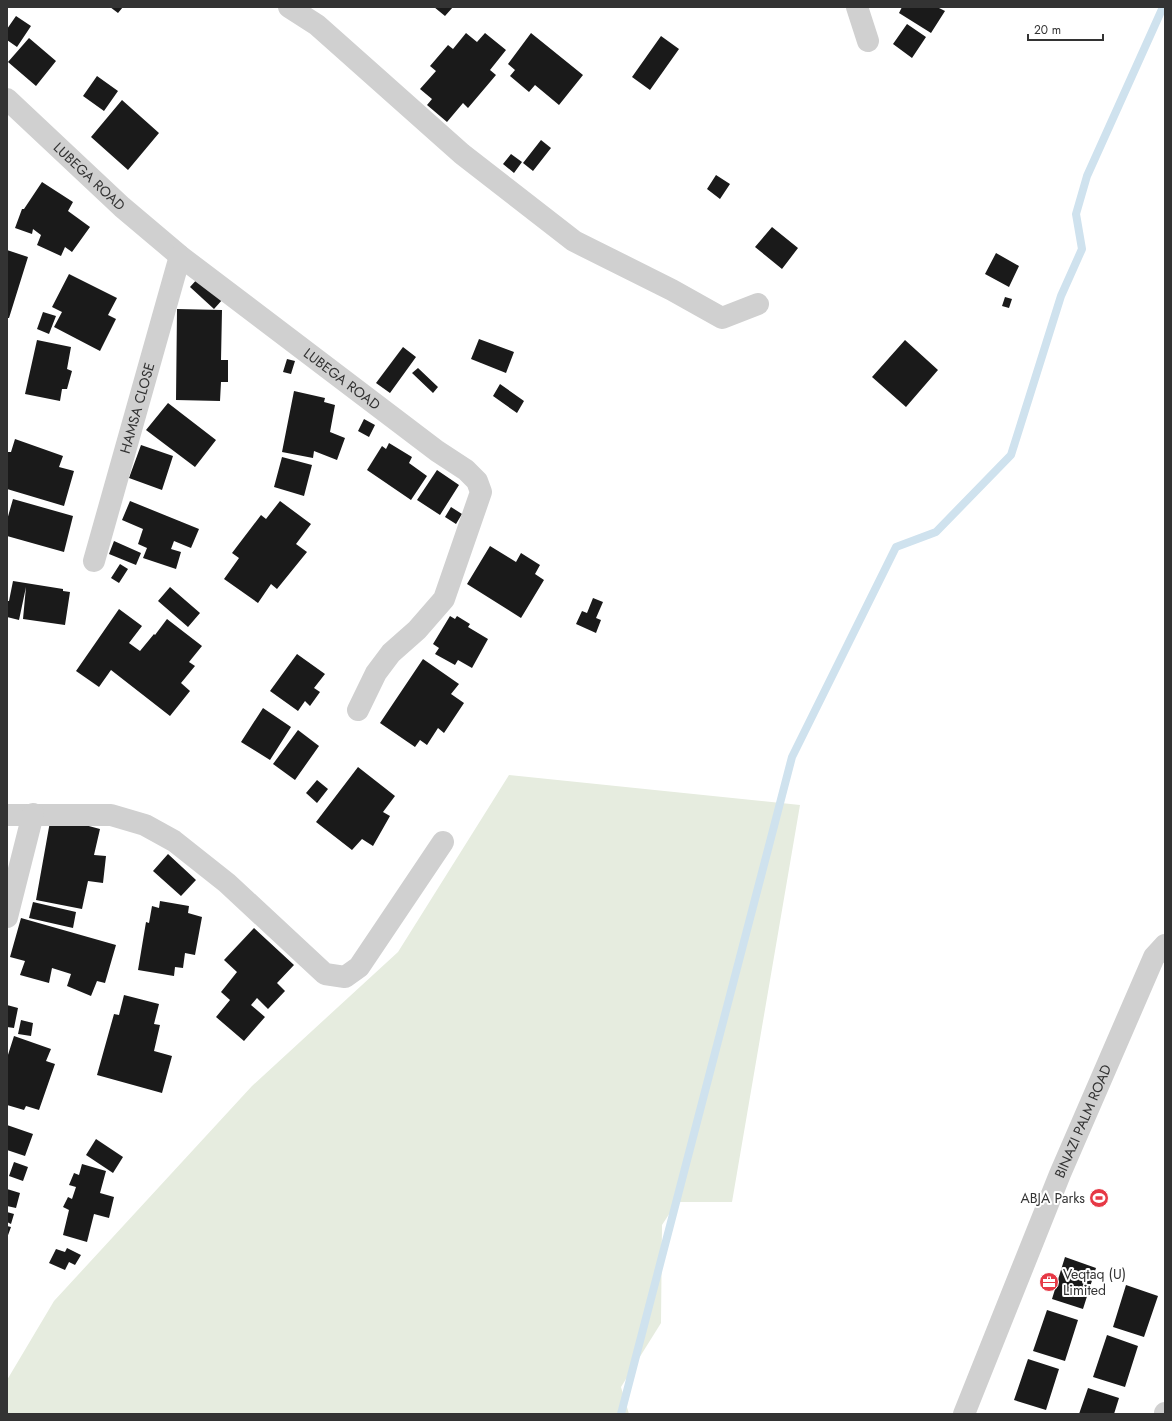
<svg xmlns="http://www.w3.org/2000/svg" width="1172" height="1421" viewBox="0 0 1172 1421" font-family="Jost,sans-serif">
	<rect width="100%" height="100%" fill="#fff"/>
	<path fill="#e6ecdf" d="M509,775L800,805L732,1202H677L662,1225L661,1323L621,1387L629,1414H7V1380L54,1301L252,1086L398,952Z"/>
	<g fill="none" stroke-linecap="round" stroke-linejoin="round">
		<path stroke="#cfe2ee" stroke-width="8" d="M621,1414L792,757L896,547L936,532L1011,455L1061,296L1082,249L1076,214L1087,176L1163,7"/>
	</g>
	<path fill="#1a1a1a" d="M110,7H123L118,13Z
		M434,7H453L445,16Z
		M902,7H937L945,11L931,33L899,13Z
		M16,16L31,26L17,47L7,40V29Z
		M907,24L926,37L912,58L893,44Z
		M466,33L477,42L485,33L506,50L490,70L496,75L468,108L463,103L447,122L427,105L432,99L420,89L436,71L430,66L448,45L453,49Z
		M531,33L583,75L559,105L535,85L529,92L510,76L515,70L508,64Z
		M661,36L679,49L650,90L632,77Z
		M29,38L56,61L36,86L8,62Z
		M97,76L118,91L104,111L83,96Z
		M122,100L159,133L128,170L91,137Z
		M541,140L551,148L533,171L523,163Z
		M511,154L522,162L514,173L503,164Z
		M716,175L730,184L720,199L707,189Z
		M42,182L73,202L68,211L90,227L72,252L65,247L61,256L37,245L41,235L33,229L32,234L15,228L22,209H24Z
		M772,227L798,248L782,269L755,247Z
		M7,250L28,257L9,318H7Z
		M996,253L1019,266L1009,287L985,274Z
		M69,274L117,298L108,315L116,319L100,351L54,327L62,312L52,307Z
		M199,277L223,299L214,309L190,287Z
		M1005,297L1012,299L1009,308L1002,306Z
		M177,309L222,310L221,360H228V382H221L220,401L176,400Z
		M43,312L56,316L49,334L37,329Z
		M479,339L514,352L506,373L471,359Z
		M37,340L71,347L67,369L72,371L67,389H62L60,401L25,394Z
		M905,340L938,370L906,407L872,377Z
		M403,347L416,357L390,393L376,383Z
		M287,359L295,361L291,374L283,372Z
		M418,368L438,387L433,393L412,373Z
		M500,384L524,401L517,413L493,396Z
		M294,391L325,398L324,402L335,405L330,432L345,438L337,460L314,451L313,458L282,452Z
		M168,403L216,440L195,467L146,430Z
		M364,419L375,425L369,437L358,431Z
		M15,439L63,456L59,467L74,471L64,506L7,489V452H11Z
		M389,443L412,457L409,463L427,476L411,500L367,470L382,446L386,449Z
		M141,445L173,456L162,490L129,478Z
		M282,457L312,465L304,496L274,487Z
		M437,470L459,485L440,515L417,500Z
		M13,499L73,516L64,552L7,536V520Z
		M130,501L199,529L191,548L174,541L171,549L181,552L176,569L143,558L147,548L138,544L143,529L122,520Z
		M280,501L311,524L296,544L307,552L277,589L271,584L258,603L224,579L239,558L232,553L261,515L266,519Z
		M451,507L462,514L456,524L445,517Z
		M114,541L141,553L136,565L109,554Z
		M490,546L516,562L521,553L540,565L535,574L544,580L521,618L467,584Z
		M120,564L128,569L119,583L111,578Z
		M13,581L63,589V591L70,592L65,625L23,619L26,587L19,620L7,617V601H9Z
		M170,587L200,613L188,627L158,601Z
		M593,598L603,602L596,618L601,620L596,633L576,624L582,611L587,613Z
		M119,609L142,626L129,643L140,651L154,634L155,635L167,619L202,646L189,662L195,666L181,683L190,691L170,716L111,670L99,687L76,671Z
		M450,616L455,619L457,616L470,624L468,627L488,639L472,668L458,660L455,665L435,654L439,648L433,644Z
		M297,654L325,674L314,688L320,692L310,706L305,701L298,711L270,691Z
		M423,659L459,684L451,694L464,703L444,733L438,728L427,745L420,740L415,747L380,723Z
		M263,708L291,727L270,760L241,742Z
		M298,730L319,746L295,780L273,764Z
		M358,767L395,796L383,812L390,816L373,846L362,839L352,850L316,822Z
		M317,780L328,789L317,803L306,793Z
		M51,816L100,829L94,855L106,856L103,883L88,881L82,909L36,900Z
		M168,854L196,880L181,896L153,871Z
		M160,901L189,906L188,913L202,917L195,955L185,953L183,968L175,967L174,976L138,970L146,922L149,923L152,906L159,908Z
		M33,902L76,912L73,928L29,918Z
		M21,918L116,945L105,983L97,981L91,996L67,986L71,974L52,968L49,983L20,975L25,961L10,957Z
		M254,928L294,965L277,983L285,991L268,1009L257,998L251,1005L265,1017L244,1041L216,1017L230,1000L221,992L237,972L224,960Z
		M124,995L159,1004L154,1024L160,1025L154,1051L172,1056L162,1093L97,1075L114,1014L119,1015Z
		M7,1005L18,1008L14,1028L7,1027Z
		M21,1020L33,1023L31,1036L18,1034Z
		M14,1036L51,1049L46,1061L55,1064L39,1110L26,1106L24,1110L7,1105V1058Z
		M7,1125L33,1134L25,1156L7,1150Z
		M96,1139L123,1157L113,1173L86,1155Z
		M14,1162L28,1167L23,1181L9,1176Z
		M82,1164L106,1171L100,1193L114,1197L109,1218L94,1214L87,1242L63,1235L69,1210L63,1207L68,1197L72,1199L76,1187L69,1185L74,1173L79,1175Z
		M7,1189L20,1193L16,1208L7,1206Z
		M7,1212L14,1214L11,1224L7,1222Z
		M7,1226L11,1227L7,1238Z
		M67,1248L81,1255L75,1265L69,1262L65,1270L49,1263L56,1249L65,1252Z
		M1065,1257L1096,1268L1083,1309L1052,1299Z
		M1126,1285L1158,1296L1144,1337L1113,1327Z
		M1047,1310L1078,1320L1065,1361L1033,1351Z
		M1107,1335L1138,1346L1125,1387L1093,1377Z
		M1028,1359L1059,1369L1046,1410L1014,1400Z
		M1088,1388L1119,1398L1114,1414H1079Z"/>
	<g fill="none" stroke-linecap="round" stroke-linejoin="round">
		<g stroke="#d0d0d0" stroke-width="22">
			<path d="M289,7L317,25L462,154L574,241L672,290L722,318L758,304"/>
			<path d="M857,7L868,41"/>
			<path id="s1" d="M7,99L122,207L180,256L437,451L466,470L477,481L481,492L444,599L417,630L391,653L376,673L358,710"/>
			<path id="s2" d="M94,561L180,256"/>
			<path d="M7,815H111L145,825L174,841L227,883L325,974L345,977L359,967L443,842"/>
			<path d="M7,917L33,814"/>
			<path id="s3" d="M964,1414L1060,1174L1154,957L1165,945"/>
			<path d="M1165,1414V1413"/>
		</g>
	</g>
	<defs>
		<symbol id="stadium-disc" viewBox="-11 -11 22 22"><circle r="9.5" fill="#e63946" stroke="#fff"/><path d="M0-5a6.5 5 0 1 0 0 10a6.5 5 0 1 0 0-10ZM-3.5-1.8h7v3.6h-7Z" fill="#fff"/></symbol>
		<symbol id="office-disc" viewBox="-11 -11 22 22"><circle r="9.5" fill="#e63946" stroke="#fff"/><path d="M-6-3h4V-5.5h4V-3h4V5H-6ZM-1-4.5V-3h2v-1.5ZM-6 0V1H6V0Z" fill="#fff"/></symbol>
	</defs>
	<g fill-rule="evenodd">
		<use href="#stadium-disc" x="1088" y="1187" width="22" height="22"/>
		<use href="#office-disc" x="1038" y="1271" width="22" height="22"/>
	</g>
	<g text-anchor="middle" stroke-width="4" stroke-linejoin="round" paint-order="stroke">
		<g font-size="14" fill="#333" stroke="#fff">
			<text dy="5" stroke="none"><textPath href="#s1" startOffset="113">LUBEGA ROAD</textPath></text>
			<text dy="5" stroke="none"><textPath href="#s1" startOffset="437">LUBEGA ROAD</textPath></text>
			<text dy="5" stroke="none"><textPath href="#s2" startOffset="159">HAMSA CLOSE</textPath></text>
			<text dy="5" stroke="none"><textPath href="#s3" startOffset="316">BINAZI PALM ROAD</textPath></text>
		</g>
		<g font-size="14" fill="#333" stroke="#fff" text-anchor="end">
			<text x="1085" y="1203">ABJA Parks</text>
			<text x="1063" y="1279" text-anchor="start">Veqtaq (U)<tspan x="1063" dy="16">Limited</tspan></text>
		</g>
	</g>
	<rect width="1172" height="1421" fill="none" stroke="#333333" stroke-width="16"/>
	<path d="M1028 34v6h75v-6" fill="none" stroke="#333333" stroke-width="2"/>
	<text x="1034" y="34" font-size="12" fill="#333333" stroke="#ffffff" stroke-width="3" paint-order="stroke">20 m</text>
</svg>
